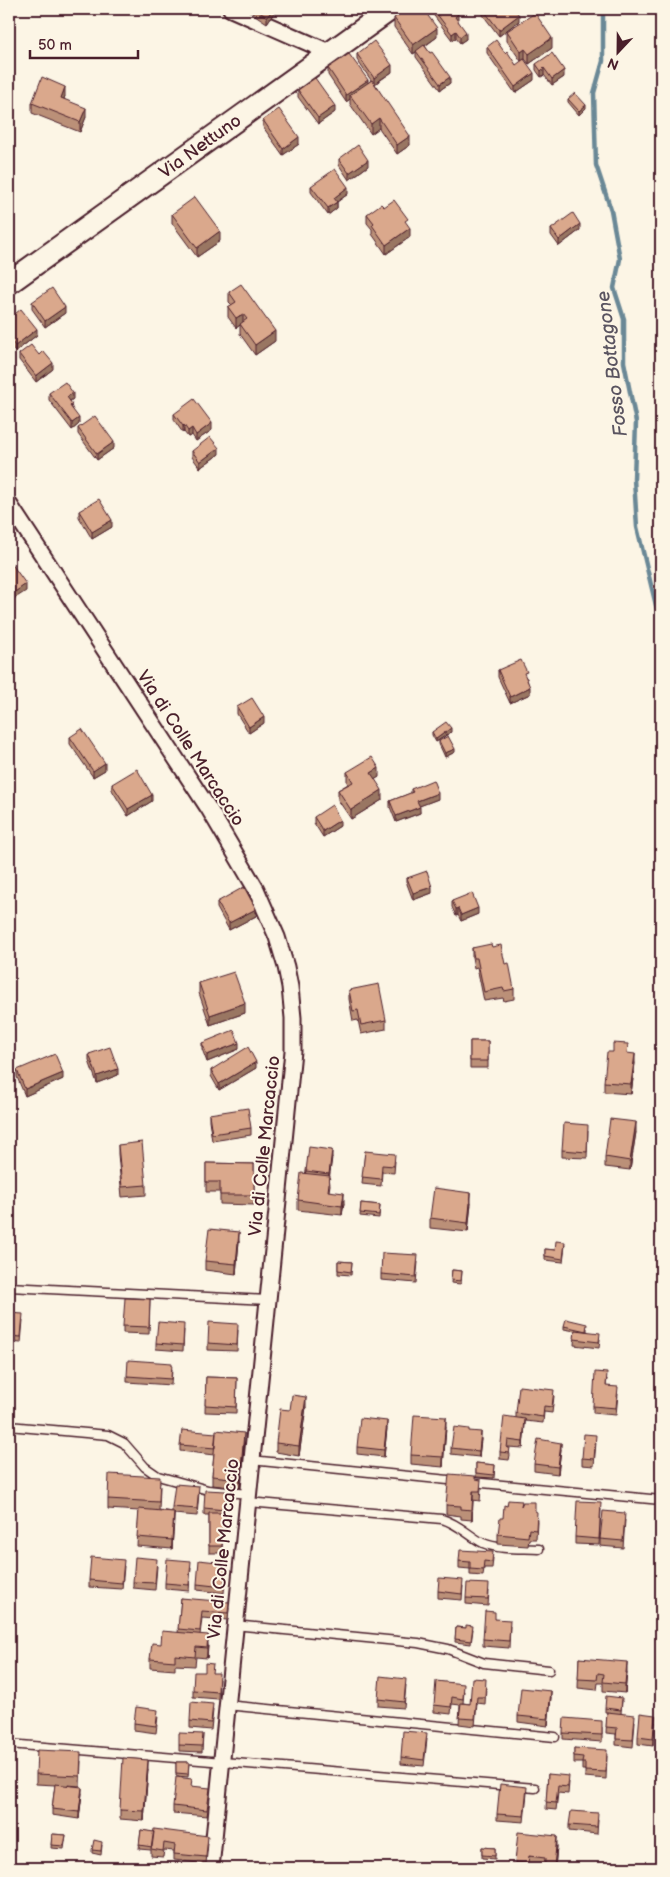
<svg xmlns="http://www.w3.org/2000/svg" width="670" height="1877" viewBox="0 0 670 1877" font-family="'Balsamiq Sans',sans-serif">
	<rect width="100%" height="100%" fill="#fcf5e5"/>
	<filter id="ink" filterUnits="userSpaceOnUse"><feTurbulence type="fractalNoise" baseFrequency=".02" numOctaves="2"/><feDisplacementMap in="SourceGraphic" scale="10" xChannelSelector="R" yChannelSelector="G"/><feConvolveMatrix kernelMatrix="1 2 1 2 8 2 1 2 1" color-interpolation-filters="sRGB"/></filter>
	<g filter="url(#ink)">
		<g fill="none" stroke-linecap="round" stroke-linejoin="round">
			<path stroke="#6a8896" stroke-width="4.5" d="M603,9V61L594,93L596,165L611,210L620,259L614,288L624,319V362L636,422L634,479L637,527L661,626"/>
			<defs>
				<path id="lane" d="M9,1287L268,1300
					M9,1426L108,1435L124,1443L145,1467L158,1476L208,1490L248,1494
					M251,1460L458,1481
					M472,1482L661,1500
					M247,1502L442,1519C459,1524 469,1536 483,1543C500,1550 521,1548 539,1549
					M234,1625L418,1643L448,1649L484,1663L549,1670
					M226,1705L555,1737
					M9,1744L535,1788"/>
				<path id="street" d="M231,9L329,52
					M9,504L209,809L256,889L277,937L286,967L290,987L293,1018V1051L211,1868"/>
				<g id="secondary">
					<path id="s1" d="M9,283L391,9"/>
				</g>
			</defs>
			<use href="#lane" stroke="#4a1f2b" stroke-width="11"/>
			<use href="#street" stroke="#4a1f2b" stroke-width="19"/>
			<use href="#secondary" stroke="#4a1f2b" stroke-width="25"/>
			<use href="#lane" stroke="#fcf5e5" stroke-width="8"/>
			<use href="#street" stroke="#fcf5e5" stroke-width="15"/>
			<use href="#secondary" stroke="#fcf5e5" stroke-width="21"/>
		</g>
		<path fill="#bb9078" stroke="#4a1f2b" d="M246,9H276V10L267,23Z
			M429,9H454L458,21L466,39L460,43L456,38L452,40Z
			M483,9L519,21L499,36L483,15Z
			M394,18L437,37L425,46L450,83L440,90L416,57V52L413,54L394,27Z
			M507,31L552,48L529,64L525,59L521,61L507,41Z
			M487,47L505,53L516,65L534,80L515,93L487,53Z
			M357,54L392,72L375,84L410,145L397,154L379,128L371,134L350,104V99L346,102L328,75V68L368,83L371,80L357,60Z
			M536,64L564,77L552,85L544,75L541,77L536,70Z
			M298,90L335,112L318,124L298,97Z
			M65,96L64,99L86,117L80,132L32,113V103Z
			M568,99L586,108L579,115L568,102Z
			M263,120L299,144L283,155L263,127Z
			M339,159L368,166L349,180L339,165Z
			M311,186L348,194L337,202V208L328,215L311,192Z
			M384,207L410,237L386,254L372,234V229L367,223V214Z
			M172,214L220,241L197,257L172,223Z
			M551,229L580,230L559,246L551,235Z
			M229,292L275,341L255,355L240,334V325L236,328L228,317V307L232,305L229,302Z
			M32,302L65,313L45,327L32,309Z
			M9,317L37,335L15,352L9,344Z
			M19,354L39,355L53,369L36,382L19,360Z
			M49,393L73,399L70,401L72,408L79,424L72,430L49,400Z
			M174,414L212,430L196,441L192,435L188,437L184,432L183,433L174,420Z
			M78,428L114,448L97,460L78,434Z
			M192,451L219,454L200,468L192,457Z
			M79,511L112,527L92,539L79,517Z
			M498,670L527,678L530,694L510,703L498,677Z
			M237,707L264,723L249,733L237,714Z
			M432,732H451L436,742L432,735Z
			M70,737L105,770L93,777L70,744Z
			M439,741L455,752L445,757L439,744Z
			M347,772L379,777L375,779L382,800L351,819L338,800V790L348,784L347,782Z
			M112,784L152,801L128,816L112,790Z
			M411,789L438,799L419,806L420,813L396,822L390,807V801L411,793Z
			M314,817L340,826L323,837L314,823Z
			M407,878L432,893L413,900L407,884Z
			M452,901L478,914L461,921L458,915L456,916L452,907Z
			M217,902L256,916L229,930L217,908Z
			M492,947L505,964L514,989V999L504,1001L503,998L484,1001L477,967L474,968L472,957V948Z
			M199,983L245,1013L210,1025L199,993Z
			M349,990L386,1020V1029L361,1034L358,1020L353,1021L349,999Z
			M470,1041H488V1068H470Z
			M202,1043L239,1049L207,1062L202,1049Z
			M628,1053L635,1063L631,1094L604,1092V1082Z
			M89,1054L118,1075L97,1083L89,1061Z
			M659,1067H661V1100H658Z
			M256,1068L219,1090L211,1076V1070Z
			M17,1070L63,1079L25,1096L17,1077Z
			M209,1114L251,1128V1135L212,1141L209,1120Z
			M588,1131L587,1158L562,1157V1150Z
			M636,1132L630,1170L605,1167V1157Z
			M118,1145L146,1185V1195L122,1197L118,1154Z
			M365,1151L395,1161L394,1173L382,1172L381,1186L362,1184Z
			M332,1157L329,1176L330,1185L329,1191L344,1203L342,1215L298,1210V1200L306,1171Z
			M206,1163L254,1164V1205L220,1204V1192H206Z
			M361,1203L380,1205L379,1218L360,1216Z
			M471,1203L468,1232L430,1228V1218Z
			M239,1241L236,1274L205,1270V1261Z
			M565,1245L563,1262L545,1260V1249L555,1250Z
			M338,1261L352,1262L351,1275L338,1274Z
			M418,1262L416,1283L381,1280V1274Z
			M452,1270L462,1271L461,1284L451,1283Z
			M150,1299L149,1334L123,1333V1326Z
			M9,1313L23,1320L21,1343L9,1342Z
			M564,1326L587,1328V1331L600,1339L599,1348L574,1345L575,1331L564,1329Z
			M184,1330L183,1351L156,1349V1343Z
			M238,1330L237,1351L208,1350V1343Z
			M172,1369L171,1385L127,1382V1376Z
			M206,1377L237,1378L236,1413L205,1412Z
			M607,1379L606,1386L618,1394L616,1415L593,1413V1406Z
			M554,1396L552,1413L544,1412L543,1423L525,1421L523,1448L508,1447L510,1455L509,1460L500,1459V1452L516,1418V1413Z
			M306,1407L299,1456L276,1452V1443Z
			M446,1427L443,1467L411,1464V1455Z
			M387,1428L384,1457L357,1454V1447Z
			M469,1431L481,1439L479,1457L451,1454V1448Z
			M244,1442L240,1488L212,1485V1476L214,1455L180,1451V1445Z
			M596,1442L594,1466L582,1465V1458Z
			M561,1449L558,1474L534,1471V1464Z
			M476,1463L495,1465L494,1478L476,1477Z
			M475,1479L481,1489L480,1501L473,1500L472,1520L461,1519V1516L446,1514V1505Z
			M160,1486L159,1510L172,1512V1507L199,1492L197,1516L174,1514L172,1549L137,1546L139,1511L108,1509V1499Z
			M226,1498L225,1516H223L222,1553H209V1515H204V1508Z
			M522,1505L535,1512L537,1521L536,1539H529L528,1546L498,1544V1534L507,1506Z
			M601,1509L599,1545L575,1544V1537Z
			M625,1520L623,1548L600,1546V1539Z
			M493,1558L492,1568H484L483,1576L470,1575V1569L459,1568V1561Z
			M124,1566L122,1589L89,1587V1580Z
			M157,1566L155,1590L133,1588V1582Z
			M191,1567L189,1591L165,1589V1583Z
			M226,1569L224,1593L197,1590V1584Z
			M463,1586L462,1600L438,1598V1591Z
			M489,1591L488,1606L466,1604V1598Z
			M181,1598L229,1608L228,1620L202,1618L200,1635L208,1645L207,1658L196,1657L195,1666L175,1665V1670L150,1668V1659L161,1644L178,1633Z
			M495,1619L510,1626L509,1648L483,1646V1639Z
			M456,1627L473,1629L471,1644L455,1642Z
			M579,1658L627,1672L625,1693L603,1691V1683H598L597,1690L578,1688Z
			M212,1673L219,1679L218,1699L193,1697V1690Z
			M406,1685L404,1708L378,1706V1699Z
			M486,1686L485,1704L477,1703L475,1726L459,1724L460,1705L452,1704L451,1714L434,1712V1705L464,1691L463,1703L470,1704Z
			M551,1697L548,1726L518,1722V1716Z
			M622,1701L621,1713L635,1721L633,1747L616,1745V1734L606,1733L607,1712H605V1708Z
			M213,1710L211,1730L190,1728V1721Z
			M158,1716L156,1733L134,1730V1723Z
			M655,1722L653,1746L638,1744V1737Z
			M602,1727V1742L563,1739V1733Z
			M203,1734L202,1752L179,1751V1745Z
			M427,1739L424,1766L401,1764V1757Z
			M574,1748L607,1756L606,1779L585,1777V1770H582V1763H574Z
			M81,1761L80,1786L67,1785L82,1793L79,1819L52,1815V1809L55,1785L36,1784V1774Z
			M176,1762H189L188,1777L176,1776Z
			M148,1769L144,1821L120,1819V1810Z
			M548,1774L569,1782L568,1794L558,1793L556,1810L546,1809Z
			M192,1786L210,1795L207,1816L173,1813V1806Z
			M527,1793L524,1822L497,1820V1814Z
			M598,1820L597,1834L569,1831V1825Z
			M141,1830L208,1843L206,1864L174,1860V1851L164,1850L163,1857L151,1856V1850L139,1849Z
			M52,1834L66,1835L64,1849L51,1848Z
			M661,1835V1858H657V1851Z
			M102,1845L101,1855L92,1853V1850Z
			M557,1846L555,1868H545L529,1866V1868H515V1862Z
			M482,1847L495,1848V1859L482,1858Z"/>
		<path fill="#997662" stroke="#4a1f2b" d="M273,9H276V10L267,23V17Z
			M458,14V21L455,23V17Z
			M519,15V21L499,36V30Z
			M437,28V37L413,54V45Z
			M456,31V38L452,40V34Z
			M466,32V39L460,43V37Z
			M552,38V48L529,64V54Z
			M525,49V59L521,61V52Z
			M392,65V72L374,84V78Z
			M544,68V75L541,77V71Z
			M564,70V77L552,85V79Z
			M534,73V80L515,93V87Z
			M450,77V83L440,90V84Z
			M368,80V87L350,95V99L346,102V95Z
			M65,87V96L61,107V98Z
			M586,105V108L579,115V111Z
			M335,106V112L318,124V118Z
			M86,108V117L80,132V122Z
			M379,118V128L371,134V124Z
			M410,136V145L397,154V145Z
			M299,137V144L283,155V149Z
			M368,160V166L349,180V173Z
			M348,187V194L334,204V198Z
			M337,202V208L328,215V208Z
			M580,224V230L559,246V240Z
			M410,228V237L386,254V245Z
			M220,231V241L197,257V248Z
			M65,307V313L45,327V321Z
			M243,314V323L236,328V318Z
			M37,329V335L15,352V346Z
			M275,331V341L255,355V345Z
			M53,363V369L36,382V376Z
			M73,393V399L67,403V397Z
			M79,418V424L72,430V423Z
			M212,423V430L196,441V435Z
			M184,425V432L183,433V426Z
			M192,428V435L188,437V431Z
			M114,442V448L97,460V454Z
			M219,448V454L200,468V462Z
			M112,520V527L92,539V532Z
			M26,584V591L9,602V596Z
			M530,687V694L510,703V697Z
			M264,717V723L249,733V727Z
			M451,728V732L436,742V739Z
			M455,749V752L445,757V753Z
			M105,763V770L93,777V771Z
			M379,768V777L371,782V773Z
			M382,790V800L351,819V810Z
			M438,793V799L417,807V801Z
			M152,795V801L128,816V809Z
			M420,807V813L396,822V816Z
			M340,820V826L323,837V831Z
			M432,887V893L413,900V893Z
			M458,908V915L456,916V909Z
			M478,908V914L461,921V915Z
			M256,909V916L229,930V923Z
			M245,1003V1013L210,1025V1015Z
			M239,1043V1049L207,1062V1055Z
			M635,1054V1063L631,1094V1084Z
			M256,1062V1068L219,1090V1084Z
			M118,1069V1075L97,1083V1076Z
			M63,1073V1079L25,1096V1089Z
			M636,1122V1132L630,1170V1161Z
			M332,1150V1157L329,1181V1174Z
			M344,1193V1203L342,1215V1206Z
			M471,1193V1203L468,1232V1223Z
			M239,1232V1241L236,1274V1264Z
			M306,1397V1407L299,1456V1446Z
			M446,1417V1427L443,1467V1457Z
			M525,1419V1425L523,1448V1442Z
			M387,1421V1428L384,1457V1450Z
			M481,1432V1439L479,1457V1451Z
			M244,1433V1442L240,1488V1479Z
			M561,1443V1449L558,1474V1467Z
			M473,1491V1500L472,1520V1510Z
			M174,1512V1521L172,1549V1540Z
			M208,1635V1645L207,1658V1648Z
			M627,1662V1672L625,1693V1684Z
			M551,1691V1697L548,1726V1719Z
			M655,1715V1722L653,1746V1739Z
			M148,1760V1769L144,1821V1811Z
			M82,1787V1793L79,1819V1812Z
			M557,1836V1846L555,1868H554Z"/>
		<path fill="#daa88c" stroke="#4a1f2b" d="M255,9H273L267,17Z
			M407,9H423L437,28L413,45L394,18Z
			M433,9H454L458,14L455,17L466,32L460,37L456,31L452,34Z
			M483,9H514L519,15L499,30Z
			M535,13L552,38L529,54L525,49L521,52L507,31Z
			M496,40L505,53L507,51L516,65L524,59L534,73L515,87L487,47Z
			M374,41L392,65L374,78L357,54Z
			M424,45L430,53L432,52L450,77L440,84L416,51Z
			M552,53L564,70L552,79L544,68L541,71L536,64Z
			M349,54L368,80L346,95L328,68Z
			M42,77L65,87L61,98L86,108L80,122L32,103Z
			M315,78L335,106L318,118L298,90Z
			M372,80L410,136L397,145L379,118L371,124L350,95Z
			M575,93L586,105L579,111L568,99Z
			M279,109L299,137L283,149L263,120Z
			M358,145L368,160L349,173L339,159Z
			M335,169L348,187L334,198L337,202L328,208L311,186Z
			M195,197L220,231L197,248L172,214Z
			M394,200L408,219L405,221L410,228L386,245L372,225L374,223L367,214L381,204L384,207Z
			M573,213L580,224L559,240L551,229Z
			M241,284L275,331L255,345L240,324L247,319L243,314L236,318L228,307L236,302L229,292Z
			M52,288L65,307L45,321L32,302Z
			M21,309L37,329L15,346L9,338V317L10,318Z
			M31,345L39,355L43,351L53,363L36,376L19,354Z
			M65,382L73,393L67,397L72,404L70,406L79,418L72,423L49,393Z
			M194,399L212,423L196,435L192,428L188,431L184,425L183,426L174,414Z
			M95,416L114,442L97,454L78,428Z
			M210,437L219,448L200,462L192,451Z
			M99,499L112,520L92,532L79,511Z
			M11,563L26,584L9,596V565Z
			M521,660L527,672L524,673L530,687L510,697L498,670Z
			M252,698L264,717L249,727L237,707Z
			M446,722L451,728L436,739L432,732Z
			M82,729L105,763L93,771L70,737Z
			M448,736L455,749L445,753L439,741Z
			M372,757L379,768L371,773L382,790L351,810L338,790L353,782L347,772Z
			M137,769L152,795L128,809L112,784Z
			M433,780L438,793L417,801L420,807L396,816L390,801L413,792L411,789Z
			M332,805L340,820L323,831L314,817Z
			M427,871L432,887L413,893L407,878Z
			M244,887L256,909L229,923L217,902Z
			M472,893L478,908L461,915L458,908L456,909L452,901Z
			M491,944L492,947L501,945L505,964L509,963L514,989L504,991L503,988L484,992L477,958H474L472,948Z
			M234,972L245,1003L210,1015L199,983Z
			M379,984L386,1020L361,1025L358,1010L353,1011L349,990Z
			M234,1030L239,1043L207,1055L202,1043Z
			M470,1041H488V1061H470Z
			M613,1043L628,1044L627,1053L635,1054L631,1084L604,1082L607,1052H613Z
			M110,1047L118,1069L97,1076L89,1054Z
			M248,1047L256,1062L219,1084L211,1070Z
			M55,1054L63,1073L25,1089L17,1070Z
			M659,1067H661V1094H658Z
			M248,1108L251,1128L212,1134L209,1114Z
			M610,1119L636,1122L630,1161L605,1157Z
			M564,1123L588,1125L587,1152L562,1150Z
			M142,1142L146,1185L122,1187L118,1145Z
			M309,1147L332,1150L329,1174L306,1171Z
			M365,1151L395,1154L394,1166L382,1165L381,1179L362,1177Z
			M206,1163L254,1164V1195H220V1182H206Z
			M301,1173L330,1176L328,1191L344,1193L342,1206L298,1200Z
			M434,1188L471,1193L468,1223L430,1218Z
			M361,1203L380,1205L379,1215L360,1213Z
			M209,1229L239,1232L236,1264L205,1261Z
			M556,1241L565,1242L563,1259L545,1256V1249L555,1250Z
			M382,1253L418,1255L416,1277L381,1274Z
			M338,1261L352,1262L351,1272L338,1270Z
			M452,1270L462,1271L461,1281L451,1280Z
			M125,1298L150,1299L149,1327L123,1326Z
			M9,1313L23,1314L21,1337L9,1336Z
			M566,1319L587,1324L586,1331L564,1326Z
			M158,1322L184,1324L183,1345L156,1343Z
			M209,1322L238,1324L237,1345L208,1343Z
			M575,1330L600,1333L599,1342L574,1339Z
			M128,1360L172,1363L171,1379L127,1376Z
			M595,1372L607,1373L606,1386L618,1387L616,1408L593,1406Z
			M206,1377L237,1378L236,1407L205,1405Z
			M519,1386L554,1390L552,1407L544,1406L543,1417L516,1413Z
			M292,1395L306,1397L299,1446L276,1443L280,1409L290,1410Z
			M414,1415L446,1417L443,1457L411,1455Z
			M504,1416L525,1419L523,1442L508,1440L507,1448H510L509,1453L500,1452Z
			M360,1418L387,1421L384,1450L357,1447Z
			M454,1427L469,1429V1431L481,1432L479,1451L451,1448Z
			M182,1430L216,1433L215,1448L180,1445Z
			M216,1430L244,1433L240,1479L212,1476Z
			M584,1434L596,1435L594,1459L582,1458Z
			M538,1439L561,1443L558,1467L534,1464Z
			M476,1463L495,1465L494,1475L476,1473Z
			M109,1474L160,1477L159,1502L108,1499Z
			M449,1474L475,1476V1479L481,1480L480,1491H473L472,1510L461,1509V1506L446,1505Z
			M175,1484L199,1486L197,1509L172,1507Z
			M205,1490L226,1491L225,1510L204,1508Z
			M508,1500L522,1501L521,1506L523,1502H535V1511L537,1512L536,1530L529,1529L528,1537L498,1534L500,1518H503L504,1505L507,1506Z
			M577,1501L601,1502L599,1539L575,1537Z
			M139,1509L174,1512L172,1540L137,1537Z
			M603,1511L625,1513L623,1541L600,1539Z
			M209,1513H223L222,1546H209Z
			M460,1550L493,1552L492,1562L484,1561L483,1570L470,1569V1562L459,1561Z
			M91,1557L124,1560L122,1583L89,1580Z
			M135,1557L157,1559L155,1583L133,1582Z
			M167,1559L191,1561L189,1585L165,1583Z
			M199,1560L226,1563L224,1587L197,1584Z
			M439,1578L463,1580L462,1594L438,1591Z
			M467,1583L489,1584L488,1599L466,1598Z
			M181,1598L229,1602L228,1613L202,1611L200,1631L178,1629Z
			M485,1611L495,1612V1619L510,1620L509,1641L483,1639Z
			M466,1625L473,1626L471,1641L455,1639L456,1627L466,1628Z
			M162,1631L208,1635L207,1648L196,1647L195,1657L175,1655V1661L150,1659L152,1643L161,1644Z
			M579,1658L627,1662L625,1684L603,1682L604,1674L598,1673L597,1680L578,1679Z
			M205,1663L213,1664L212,1673H219L218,1692L193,1690L194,1672H205Z
			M380,1676L406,1679L404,1702L378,1699Z
			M472,1678L486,1679L485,1697H477L475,1719L459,1718L461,1703L470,1704Z
			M436,1681L464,1684L463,1699L452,1697L451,1707L434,1705Z
			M521,1688L551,1691L548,1719L518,1716Z
			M606,1696L622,1698L621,1710L605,1708Z
			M191,1702L213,1704L211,1723L190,1721Z
			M136,1707L158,1710L156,1726L134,1723Z
			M607,1712L635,1715L633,1740L616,1739L617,1728L606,1727Z
			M640,1713L655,1715L653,1739L638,1737Z
			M564,1718L602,1721V1735L563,1733Z
			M403,1731L427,1733L424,1760L401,1757Z
			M179,1733L203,1734L202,1746L179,1745Z
			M574,1748L607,1750L606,1772L585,1771V1763H582L583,1757L574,1756Z
			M37,1750L81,1752L80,1776L36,1774Z
			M123,1758L148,1760L144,1811L120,1810Z
			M176,1762H189L188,1774L176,1773Z
			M548,1774L569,1776L568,1787L558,1786L556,1803L546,1802Z
			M176,1777L192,1779L191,1786L210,1788L207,1810L173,1806Z
			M55,1784L82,1787L79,1812L52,1809Z
			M500,1784L527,1787L524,1816L497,1814Z
			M571,1811L598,1813L597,1827L569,1825Z
			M154,1829L208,1836L206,1857L174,1854L175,1845L164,1843L163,1851L151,1849Z
			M141,1830L154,1832L152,1847L139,1845Z
			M518,1832L557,1836L554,1867L545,1866V1858L529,1856L528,1863L515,1862Z
			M52,1834L66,1835L64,1846L51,1845Z
			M659,1835H661V1852L657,1851Z
			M94,1840L102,1842L101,1851L92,1850Z
			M482,1847L495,1848V1856L482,1855Z"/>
	</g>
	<g text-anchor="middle" stroke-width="4" stroke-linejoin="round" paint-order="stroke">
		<g font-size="18" fill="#4a1f2b" stroke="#fcf5e5">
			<text dy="6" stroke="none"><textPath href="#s1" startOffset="235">Via Nettuno</textPath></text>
			<text transform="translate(191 748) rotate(57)" y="6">Via di Colle Marcaccio</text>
			<text transform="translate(264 1146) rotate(-84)" y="6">Via di Colle Marcaccio</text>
			<text transform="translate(223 1549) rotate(-84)" y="6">Via di Colle Marcaccio</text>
		</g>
		<g font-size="19" font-style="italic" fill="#5a5460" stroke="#fcf5e5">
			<text transform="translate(611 364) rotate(-97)" y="7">Fosso Bottagone</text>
		</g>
	</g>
	<rect width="670" height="1877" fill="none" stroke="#fcf5e5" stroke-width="30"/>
	<rect x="15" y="15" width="640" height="1847" fill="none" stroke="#4a1f2b" stroke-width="2" filter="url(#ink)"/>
	<g transform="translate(618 52) rotate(202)" stroke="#fcf5e5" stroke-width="4" paint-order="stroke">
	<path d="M0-4L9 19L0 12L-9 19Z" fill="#4a1f2b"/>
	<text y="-8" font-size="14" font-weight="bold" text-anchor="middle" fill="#4a1f2b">N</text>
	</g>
	<path d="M30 50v8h108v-8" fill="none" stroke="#4a1f2b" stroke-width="2.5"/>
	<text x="38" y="50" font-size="15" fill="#4a1f2b" stroke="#fcf5e5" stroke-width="4" paint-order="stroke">50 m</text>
</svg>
